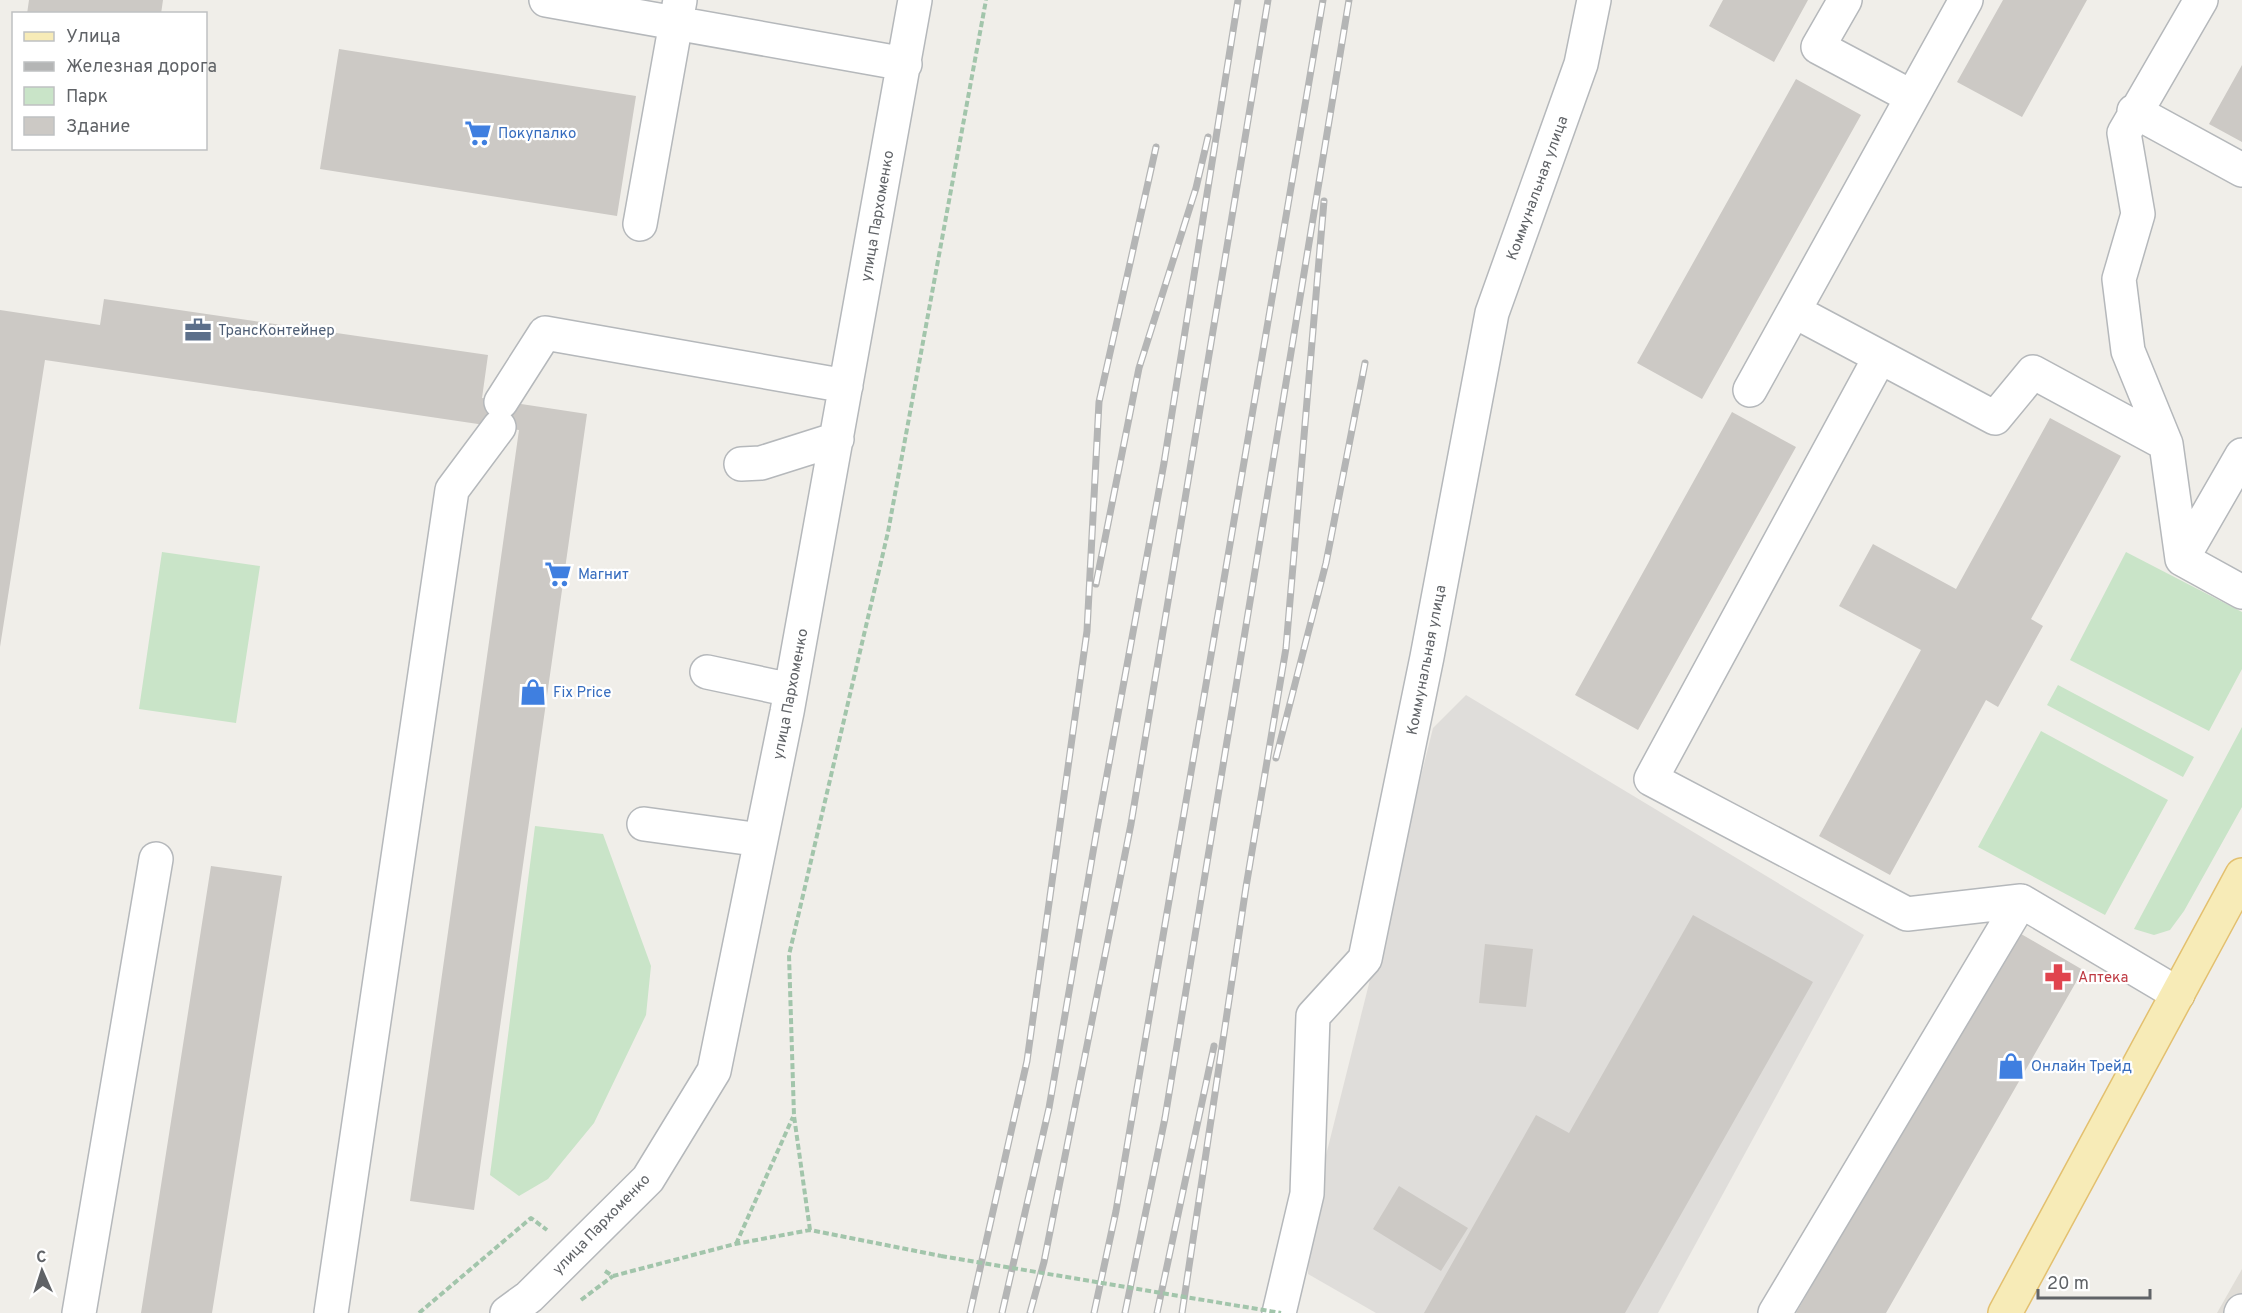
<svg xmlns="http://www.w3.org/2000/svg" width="2242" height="1313" viewBox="0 0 2242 1313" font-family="Overpass,sans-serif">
	<rect width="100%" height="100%" fill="#f0eee9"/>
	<path fill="#dfddda" d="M1466,695L1864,935L1658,1313H1376L1308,1274L1310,1219L1433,728Z"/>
	<path fill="#e0ddd7" d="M2242,1269V1313H2217Z"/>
	<path fill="#c9e4c8" d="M162,552L260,566L236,723L139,709Z
		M2126,552L2242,612V669L2209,731L2070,660Z
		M2058,685L2194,757L2183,777L2047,705Z
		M2242,727V807L2184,911L2170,930L2154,935L2134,929Z
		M2041,731L2168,800L2105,915L1978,847Z
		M535,826L603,834L651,966L646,1015L594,1123L548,1179L519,1196L490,1175Z"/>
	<path fill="#ccc9c5" d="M29,0H163L161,14H27Z
		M1723,0H1808L1774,62L1709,26Z
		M2003,0H2087L2022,117L1957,82Z
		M339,49L636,96L617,216L320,169Z
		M2242,65V142L2209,124Z
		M1796,79L1861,115L1702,399L1637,363Z
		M104,299L488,355L482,398L587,414L474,1210L410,1201L519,430L45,360L0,647V310L100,325Z
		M1732,412L1796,447L1638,730L1575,695Z
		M2050,418L2121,456L2031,619L2043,626L1998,707L1986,700L1890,875L1819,836L1921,650L1839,606L1873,544L1956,589Z
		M211,866L282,876L212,1313H141Z
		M1693,915L1813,982L1625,1313H1424L1536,1115L1569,1133Z
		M2016,931L2083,970L1886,1313H1796Z
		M1485,944L1533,949L1526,1007L1479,1003Z
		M1399,1186L1468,1228L1441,1271L1373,1229Z"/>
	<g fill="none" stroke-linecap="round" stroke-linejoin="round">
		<defs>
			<path id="minor" d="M546,0L905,64
				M1845,0L1818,47L1912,97
				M2134,111L2242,170
				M640,224L680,0
				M1794,311L1995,418L2033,372L2166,444L2182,559
				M1880,357L1651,779L1907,914L2021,901L2178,994
				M1750,390L1966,0
				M501,402L545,333L846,386
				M2166,444L2128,351L2119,279L2138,214L2124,133L2201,0
				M2242,455L2182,559L2242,592
				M741,464L761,463L837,439
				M707,672L791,690
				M644,824L761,840
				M79,1313L156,859
				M331,1313L452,490L499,427
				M507,1313L529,1297L648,1179L714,1071L787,712L915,0
				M1279,1313L1307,1194L1313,1016L1365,959L1427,657L1492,313L1581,64L1594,0
				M1775,1313L2021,901
				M2241,1313L2242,1311"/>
			<path id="major" d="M2005,1313L2242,875"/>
		</defs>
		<use href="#minor" stroke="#b5b8bb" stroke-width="36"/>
		<use href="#major" stroke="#e3c06f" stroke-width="36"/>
		<path stroke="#a2c5ab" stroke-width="4" stroke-dasharray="6 3" stroke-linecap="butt" d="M810,1230L794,1116L789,955L888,532L986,0
			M736,1244L793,1117
			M605,1271L613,1276L735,1244L810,1230L941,1256
			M581,1300L613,1276
			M419,1313L531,1218L547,1230"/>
		<use href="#minor" stroke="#fff" stroke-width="33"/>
		<use href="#major" stroke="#f7ebb7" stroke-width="33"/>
		<defs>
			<path id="rail" d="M1096,584L1139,368L1196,188L1208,137
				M1276,758L1326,563L1365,363
				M970,1313L1027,1061L1087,631L1099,402L1156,147
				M1002,1313L1049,1108L1097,829L1164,463L1238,0
				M1030,1313L1044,1262L1131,824L1268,0
				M1094,1313L1116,1211L1323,0
				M1125,1313L1165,1118L1349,0
				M1157,1313L1214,1046
				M1182,1313L1246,887L1286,648L1324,201"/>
		</defs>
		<use href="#rail" stroke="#b4b5b5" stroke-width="7"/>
		<use href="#rail" stroke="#fff" stroke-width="4.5" stroke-dasharray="14" stroke-linecap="butt"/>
		<path stroke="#a2c5ab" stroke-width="4" stroke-dasharray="6 3" stroke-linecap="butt" d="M941,1256L1281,1313"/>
	</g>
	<defs>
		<symbol id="supermarket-bare" viewBox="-9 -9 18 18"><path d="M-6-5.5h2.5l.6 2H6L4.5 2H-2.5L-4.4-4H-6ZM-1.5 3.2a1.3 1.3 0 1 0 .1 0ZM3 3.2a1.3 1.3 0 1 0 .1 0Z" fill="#3f7fe0" stroke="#fff" stroke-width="2.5" paint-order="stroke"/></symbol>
		<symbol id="office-bare" viewBox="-9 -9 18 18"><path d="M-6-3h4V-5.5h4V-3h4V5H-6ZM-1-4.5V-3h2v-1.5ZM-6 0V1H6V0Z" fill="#5c6f8a" stroke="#fff" stroke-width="2.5" paint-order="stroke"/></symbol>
		<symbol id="shop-bare" viewBox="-9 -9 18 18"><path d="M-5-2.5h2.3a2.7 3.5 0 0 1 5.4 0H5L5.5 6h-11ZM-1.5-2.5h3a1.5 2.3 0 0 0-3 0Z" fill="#3f7fe0" stroke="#fff" stroke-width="2.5" paint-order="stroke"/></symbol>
		<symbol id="pharmacy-bare" viewBox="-9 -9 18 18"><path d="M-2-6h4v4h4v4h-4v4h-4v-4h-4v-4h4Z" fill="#e0444e" stroke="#fff" stroke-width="2.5" paint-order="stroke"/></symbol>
	</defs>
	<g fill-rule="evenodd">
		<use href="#supermarket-bare" x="459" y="114" width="38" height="38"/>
		<use href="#office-bare" x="179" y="311" width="38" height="38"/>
		<use href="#supermarket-bare" x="539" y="555" width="38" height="38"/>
		<use href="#shop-bare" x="514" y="673" width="38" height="38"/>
		<use href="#pharmacy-bare" x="2039" y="958" width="38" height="38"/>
		<use href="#shop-bare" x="1992" y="1047" width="38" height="38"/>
	</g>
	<g text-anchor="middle" stroke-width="4.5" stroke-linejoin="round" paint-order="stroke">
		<g font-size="15" fill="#366cbe" stroke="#fff" text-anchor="start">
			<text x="498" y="138">Покупалко</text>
			<text x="578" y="579">Магнит</text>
			<text x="553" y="697">Fix Price</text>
			<text x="2031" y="1071">Онлайн Трейд</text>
		</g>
		<g font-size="15" fill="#606367" stroke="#fff">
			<text transform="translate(1537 188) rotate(-70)" y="5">Коммунальная улица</text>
			<text transform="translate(877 216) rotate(-80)" y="5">улица Пархоменко</text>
			<text transform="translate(1426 660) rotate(-79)" y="5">Коммунальная улица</text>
			<text transform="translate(790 694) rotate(-79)" y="5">улица Пархоменко</text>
			<text transform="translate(601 1224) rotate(-46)" y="5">улица Пархоменко</text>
		</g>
		<g font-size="15" fill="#4e5e75" stroke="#fff" text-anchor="start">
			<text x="218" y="335">ТрансКонтейнер</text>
		</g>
		<g font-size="15" fill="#be3a42" stroke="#fff" text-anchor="start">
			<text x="2078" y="982">Аптека</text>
		</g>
	</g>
	<rect x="12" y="12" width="195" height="138" fill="#ffffff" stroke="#bfc1c2" stroke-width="1.5"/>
	<rect x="24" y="32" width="30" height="9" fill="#f7ebb7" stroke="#bfc1c2" stroke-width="1.5"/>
	<text x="66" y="42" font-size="18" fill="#606367">Улица</text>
	<rect x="24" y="62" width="30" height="9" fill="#b4b5b5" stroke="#bfc1c2" stroke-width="1.5"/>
	<text x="66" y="72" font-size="18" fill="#606367">Железная дорога</text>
	<rect x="24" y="87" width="30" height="18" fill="#c9e4c8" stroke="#bfc1c2" stroke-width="1.5"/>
	<text x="66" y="102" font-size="18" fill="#606367">Парк</text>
	<rect x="24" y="117" width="30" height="18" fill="#ccc9c5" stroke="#bfc1c2" stroke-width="1.5"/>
	<text x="66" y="132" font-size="18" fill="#606367">Здание</text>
	<g transform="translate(42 1271) rotate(357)" stroke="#ffffff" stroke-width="4.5" paint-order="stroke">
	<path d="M0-4.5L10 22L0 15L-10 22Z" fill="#606367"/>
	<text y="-9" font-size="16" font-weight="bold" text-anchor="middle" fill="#606367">С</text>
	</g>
	<path d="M2038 1289v9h112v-9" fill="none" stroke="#606367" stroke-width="3"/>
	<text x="2047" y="1289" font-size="18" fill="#606367" stroke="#ffffff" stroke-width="4.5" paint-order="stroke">20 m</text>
</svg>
